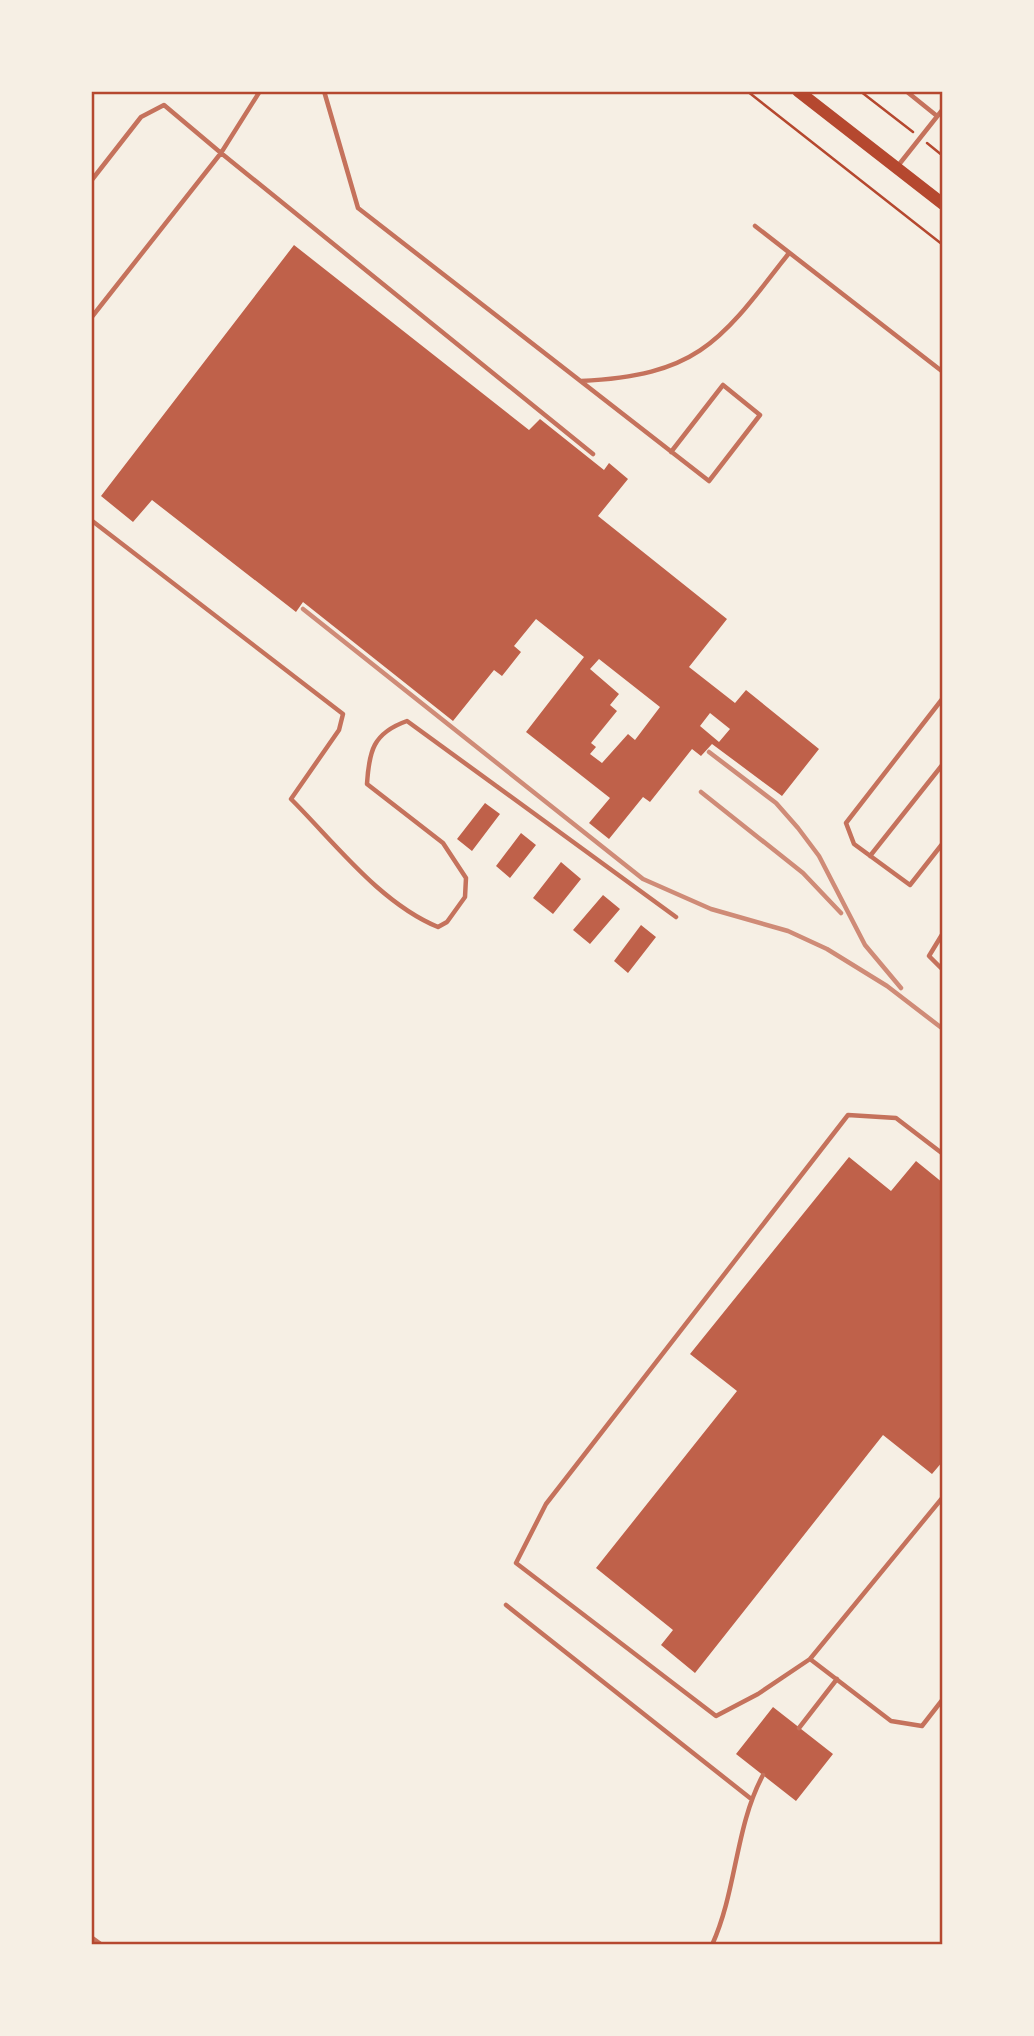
<svg xmlns="http://www.w3.org/2000/svg" width="1034" height="2036" viewBox="0 0 1034 2036" font-family="'IBM Plex Sans',sans-serif">
	<rect width="100%" height="100%" fill="#f6efe4"/>
	<path fill="#bf614a" fill-rule="evenodd" d="M294,245L529,430L540,419L604,470L609,463L628,479L598,516L727,619L689,667L735,703L746,690L819,749L782,796L712,744L701,756L692,749L650,802L643,797L609,839L589,823L610,798L526,732L584,657L536,619L514,646L521,652L502,676L494,670L453,721L303,602L296,612L152,500L133,522L101,496ZM599,659L660,707L635,740L628,734L602,763L590,754L596,747L591,743L617,711L610,705L619,694L590,669ZM710,713L730,729L719,742L700,726Z
		M485,803L500,814L472,851L457,839Z
		M521,833L536,845L510,878L496,866Z
		M561,862L581,879L553,914L533,898Z
		M603,895L620,909L590,944L573,930Z
		M641,925L656,937L628,973L614,961Z
		M849,1157L891,1191L916,1161L943,1183V1461L932,1474L883,1435L695,1673L661,1645L673,1630L596,1568L737,1391L690,1354Z
		M773,1707L833,1754L796,1801L736,1754Z"/>
	<g fill="none" stroke-linecap="round" stroke-linejoin="round">
		<path stroke="#b5482f" stroke-width="2.5" d="M747,91L943,245
			M860,91L913,132
			M927,143L943,156"/>
		<path stroke="#c5725c" stroke-width="4.5" d="M260,91L221,153L593,454
			M324,91L358,208L709,481L760,415L723,385L671,452
			M906,91L937,116
			M897,167L943,109
			M91,181L141,117L164,105L221,153L91,318
			M755,226L943,372
			M581,381C699,375 720,342 789,253
			M91,520L343,714L339,730L291,799C335,843 380,903 438,927L447,922L465,897L466,878L443,843L367,784C369,751 373,733 407,721L676,917
			M943,698L846,823L854,844L910,885L943,843
			M870,856L943,764
			M943,933L929,956L943,970
			M943,1497L810,1659L891,1721L922,1726L943,1699
			M506,1605L750,1798
			M810,1659L758,1694L716,1716L516,1563L546,1504L848,1115L896,1118L943,1154
			M799,1728L837,1679
			M91,1937L102,1945
			M712,1945C737,1890 735,1827 763,1775"/>
		<path stroke="#b5482f" stroke-width="12" d="M798,91L943,204"/>
		<path stroke="#cf8b77" stroke-width="4.5" d="M303,609L643,879L711,909L788,931L827,949L887,986L943,1029
			M709,752L776,803L798,828L819,856L865,945L901,988
			M701,792L803,873L841,913"/>
	</g>
	<rect width="1034" height="2036" fill="none" stroke="#f6efe4" stroke-width="186"/>
	<rect x="93" y="93" width="848" height="1850" fill="none" stroke="#b5482f" stroke-width="2.5"/>
</svg>
